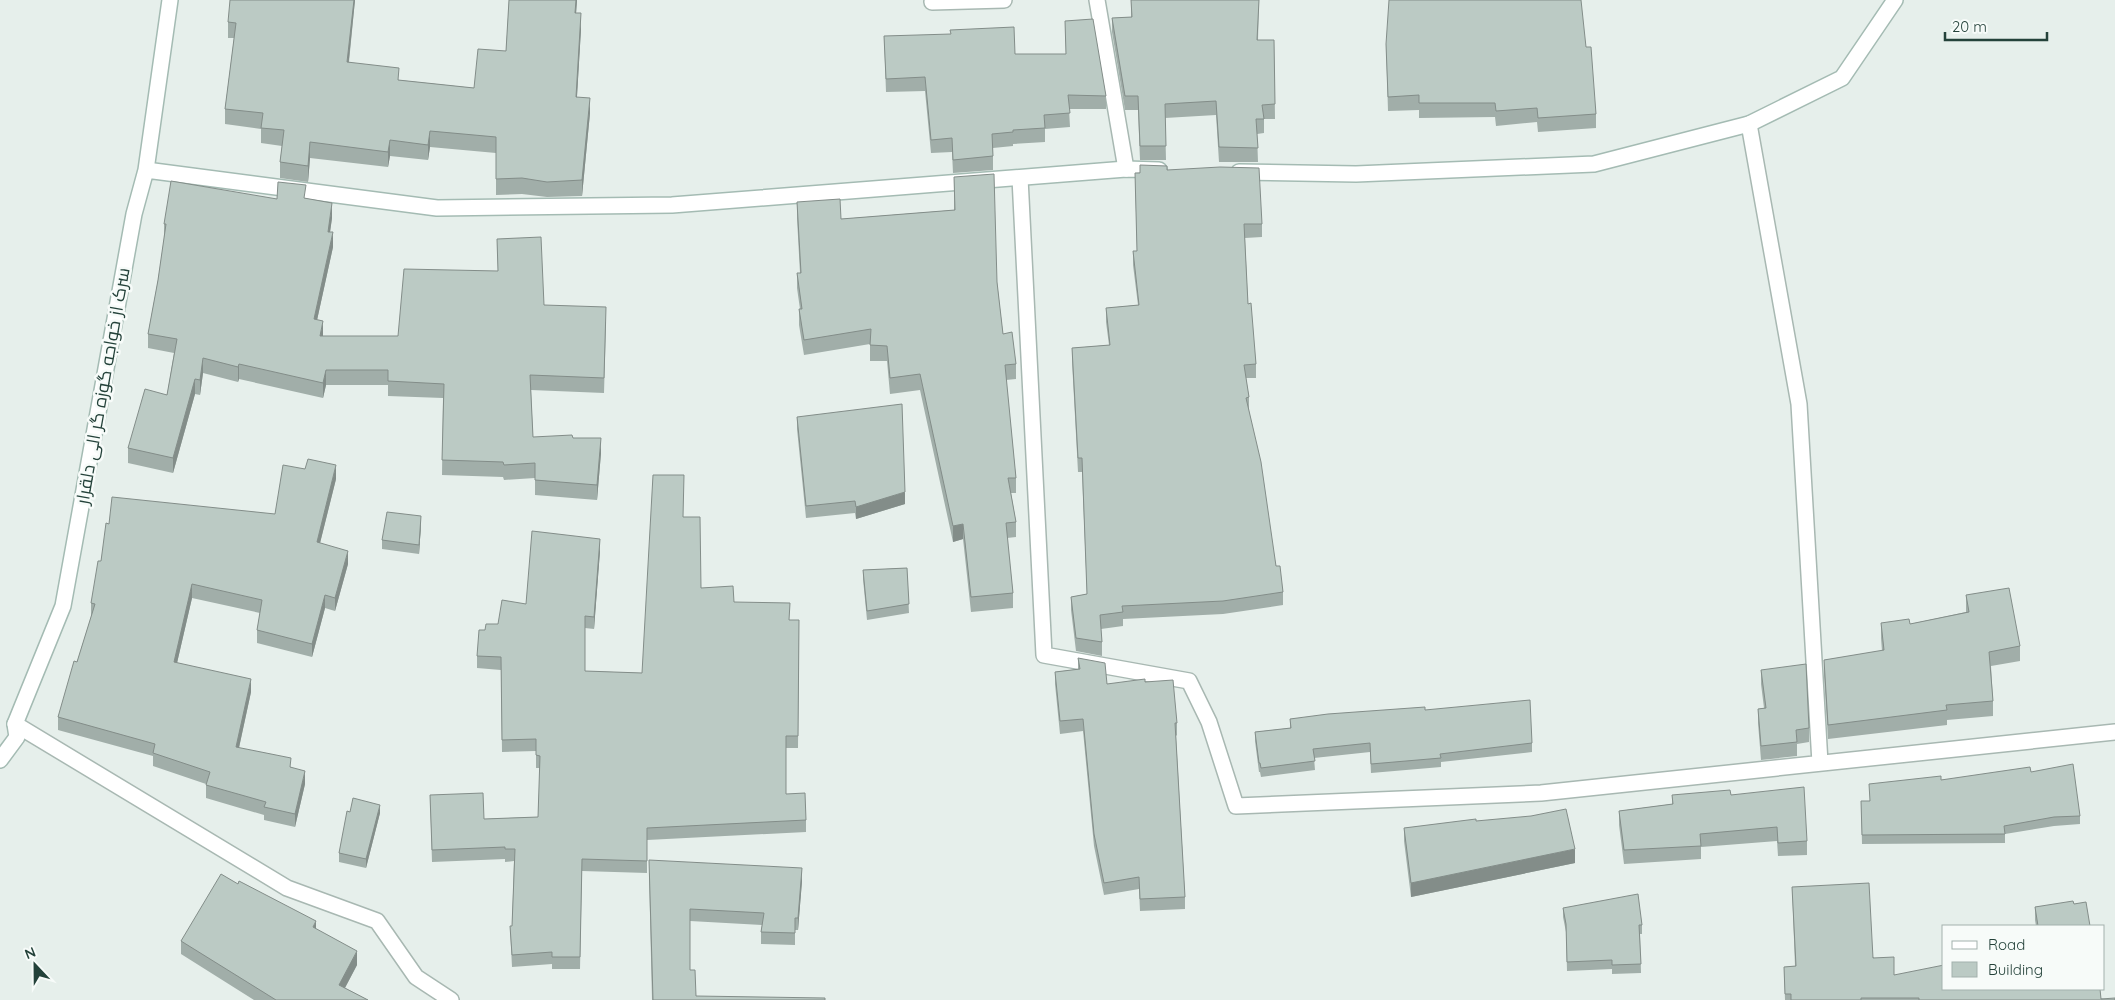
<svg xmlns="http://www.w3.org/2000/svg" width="2115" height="1000" viewBox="0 0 2115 1000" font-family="Quicksand,Cairo,sans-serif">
	<rect width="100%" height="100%" fill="#e6efeb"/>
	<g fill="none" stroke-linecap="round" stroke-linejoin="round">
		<defs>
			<path id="street" d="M1097,0L1126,169
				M932,2L1004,0
				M1749,124L1799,404L1820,763
				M1020,178L1044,655L1189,681L1209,722L1236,806L1541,793L2115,732
				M15,724L287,888L377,921L416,977L451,1000"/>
			<path id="secondary" d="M146,170L437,208L672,205L1126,169L1159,170
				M1239,172L1356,174L1594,164L1749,124L1842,78L1895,0
				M0,760L17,737L15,724L63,606L134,214L146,170L170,0"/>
		</defs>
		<use href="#street" stroke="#a8b8b2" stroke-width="18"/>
		<use href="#secondary" stroke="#a4bbb3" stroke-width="18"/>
		<use href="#street" stroke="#fff" stroke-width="15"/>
		<use href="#secondary" stroke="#fff" stroke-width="15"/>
	</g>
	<path fill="#a1aea9" d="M355,0L349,62L399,80L474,88L506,51L509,0H577L576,13L581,29L577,97L590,113L582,196L547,197L522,194L496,195V153L430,147L428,160L390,156L388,167L310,158L308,182L280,178V162L282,146L261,143V129L225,124V109L234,38H228V22Z
		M1131,0H1259L1258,40H1274L1275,119H1264V133L1257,134L1258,162H1219L1216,115L1165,118L1166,160H1140L1138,110H1125L1112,32V18L1131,17Z
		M1065,21L1106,96V109H1069L1070,127L1045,129V142L1013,144V146L993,148V170L953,173L952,152L931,153L925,91L886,92L884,36L1015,54H1066Z
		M1386,44L1586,47L1596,114V128L1538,132L1537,122L1496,126L1495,117L1419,118V110L1388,111Z
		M1167,170L1262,224V237L1245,238L1248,304L1256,364V378H1246L1249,397V411L1276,566L1283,592V605L1223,614L1123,619V626L1101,629L1102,642V656L1076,651L1071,610V597L1087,594L1082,472H1078L1072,361V348L1109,345L1106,322V308L1138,305L1133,265V251H1137L1135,173Z
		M954,177L997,282L1003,334L1016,364V379L1006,380L1016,478V493H1011L1016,522V537L1007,538L1013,593V608L971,612L963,539L953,542L920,390L890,394L887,361H870V344L804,355L799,325V309H800L797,288V273H800L797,218V202L841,219L954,210Z
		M306,198L332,218L330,232L333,247L317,320L323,336H398L498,271L497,239L544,305L606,322L604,393L531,390L533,437L573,438L601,453L597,500L535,495V478L504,480L503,477L442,475L443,398L388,396V385H326L323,398L239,379L238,382L203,373L200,395L195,394L173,473L128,463V448L167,395L174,353L148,348V334L158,280L164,239V224Z
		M797,417L905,504L856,519L855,513L806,518L797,429Z
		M336,479L320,543L348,564L335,611L325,608L312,657L257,643V630L260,613L192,598L177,663L251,692L239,748L291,767L305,784L295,827L264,820V815L206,798V784L153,766V756L58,730V717L77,662L91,617V603L101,561L109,524L275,514Z
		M684,517L701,588L734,602L790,620H799L798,748H786V794L806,820V832L647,840V873L582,871L580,969H552V964L512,967L510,926H512L514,861L505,862V859L432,862L430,795L484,819L538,817L540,768H536V751L502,752L501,670L477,668V656L485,630L498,624L526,604L600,551L594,629L585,628V671L642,673Z
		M421,525L419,554L382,549V540Z
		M907,568L909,613L867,620L863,579V570Z
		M1966,595L2020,646V661L1991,666L1993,701V716L1947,720V725L1828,739L1824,675V660L1882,651L1881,638V623L1910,624L1966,612Z
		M1078,658L1107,684L1145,682L1177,723V735L1176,736L1185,897V909L1140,911L1139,889L1104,895L1094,846L1083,731L1060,734L1055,684V672L1078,669Z
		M1761,670L1809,728V742L1797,744V756L1761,760L1758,723V709L1764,708L1761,684Z
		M1425,710L1532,743V752L1441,762V767L1371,773L1370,752L1314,758L1315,770L1261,777L1260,772H1259L1255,741V732L1290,728V719Z
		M2031,772L2080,816V824L2054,826L2005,834V843L1862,844L1861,801H1869L1941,780Z
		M1672,795H1731L1807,841V855L1778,856L1777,841L1701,847V859L1624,864L1619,825V811L1672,804Z
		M350,812L380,813L366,868L339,862V853Z
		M1476,821L1575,863L1411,897L1404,841V828Z
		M649,873L802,881L798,930H795V945L761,944V932L762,925L690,921V970L696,996L652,1000Z
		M1792,887L1894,975L2115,1000H1785L1784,967L1795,966Z
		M2074,904L2090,926H2036L2035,920V907Z
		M1563,908L1642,925V934H1640L1641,973L1612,974V969L1567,971L1566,932L1563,917Z
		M316,929L357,965L345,988L368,1000H254L181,954V941Z"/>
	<path fill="#838d89" d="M354,0H355L347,78V62Z
		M576,0H577L575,29V13Z
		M581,13V29L576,112V97Z
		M590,98V113L582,196V180Z
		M430,131V147L428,160V145Z
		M390,140V156L388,167V152Z
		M310,142V158L308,182V166Z
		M332,203V218L328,246V232Z
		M333,232V247L314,334V319Z
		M323,321V336H320Z
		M203,358V373L200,395V380Z
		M239,364V379L238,382V367Z
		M326,370V385L323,398V383Z
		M195,379V394L173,473V458Z
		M601,438V453L597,500V485Z
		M336,465V479L317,555V542Z
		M905,492V504L856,519V507Z
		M421,516V525L419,554V545Z
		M963,524V539L953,542V526Z
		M600,539V551L594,629V617Z
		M348,551V564L335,611V598Z
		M192,584V598L174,676V662Z
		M325,595V608L312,657V644Z
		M251,679V692L236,761V747Z
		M305,771V784L295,827V814Z
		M380,805V813L366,868V859Z
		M1575,849V863L1411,897V883Z
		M802,868V881L798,930V918Z
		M316,921V934L313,927Z
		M357,951V965L339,999V985Z"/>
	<path fill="#bbcac4" stroke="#838d89" d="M230,0H354L347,62L399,68L398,80L474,88L478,49L506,51L509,0H576L575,13H581L576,97L590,98L582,180L547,182L522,178L496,179V137L430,131L428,145L390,140L388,152L310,142L308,166L280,162L284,130L261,128L263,113L225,109L236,23L228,22Z
		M1131,0H1259L1257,40H1274L1275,104L1262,105L1264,119H1256L1258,148L1219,147L1216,101L1165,104L1166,146H1140L1138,96H1125L1112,18L1132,17Z
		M1389,0H1581L1586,47H1591L1596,114L1538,118L1537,108L1496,111L1495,103H1419V95L1388,97L1386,44Z
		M1093,19L1106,96L1068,95L1070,113L1044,115L1045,128L1013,130V132L992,134L993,156L953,160L952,138L931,140L925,77L886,79L884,36L951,34L950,30L1014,27L1015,54H1066L1065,21Z
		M1140,165L1167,166V170L1220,167L1259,168L1262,224H1244L1248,304L1251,303L1256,364L1244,365L1249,397L1246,398L1261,462L1276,566H1280L1283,592L1223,601L1122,606L1123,612L1100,615L1102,642L1076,638L1071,597L1087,594L1082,458H1078L1072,348L1110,345L1106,308L1139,305L1133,251H1137L1135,173H1140Z
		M994,174L997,282L1003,334L1012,332L1016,364L1005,365L1016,478H1008L1016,522L1006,523L1013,593L971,597L963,524L953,526L920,374L890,378L887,346L870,345L871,329L804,340L799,309H802L797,273H801L797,202L840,199L841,219L955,210L954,177Z
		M171,181L277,199L278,182L306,185L304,198L332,203L328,232H333L314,319L323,321L320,336H398L404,269L498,271L497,239L541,237L544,305L606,307L604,378L530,375L533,437L572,435L573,438H601L597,485L535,480V463L504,465L503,462L442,460L444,384L388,381V370H326L323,383L239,364L238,367L203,358L200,380L195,379L173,458L128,448L145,389L167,395L177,339L148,334L158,280L166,224H164Z
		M902,404L905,492L856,507L855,501L806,506L797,417Z
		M308,459L336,465L317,542L348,551L335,598L325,595L312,644L257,630L262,600L192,584L174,662L251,679L236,747L291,758L290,767L305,771L295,814L264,807L266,802L206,785L210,772L153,753L155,744L58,717L74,661L77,662L95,604L91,603L98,561H101L106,523L109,524L112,497L275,514L283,465L305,469Z
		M653,475H684L683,517H700L701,588L733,586L734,602L790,603L789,620H799L798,736H786V794L805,793L806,820L647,828V861L582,859L580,957H552V952L512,955L510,926H512L515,849H505V847L432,850L430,795L483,793L484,819L538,817L540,756L536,755V739L502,740L501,657L477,656L479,630H485L486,624H498L502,600L526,604L532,531L600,539L594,617L585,616V671L642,673Z
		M387,512L421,516L419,545L382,540Z
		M907,568L909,604L867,611L863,570Z
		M2009,588L2020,646L1989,652L1993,701L1946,705L1947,710L1828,725L1824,660L1884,650L1881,623L1909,619L1910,624L1969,612L1966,595Z
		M1078,658L1105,663L1107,684L1145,679V682L1173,680L1177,723H1175L1185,897L1140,899L1139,877L1104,883L1094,834L1083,719L1060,721L1055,672L1080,669Z
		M1806,664L1809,728L1796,730L1797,742L1761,746L1758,709L1766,708L1761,670Z
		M1530,700L1532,743L1440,754L1441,758L1371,764L1370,743L1313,749L1315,761L1261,768L1260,763H1259L1255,732L1291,728L1290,719L1328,714L1425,707V710Z
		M2073,764L2080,816L2054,817L2004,826L2005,834L1862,835L1861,801H1870L1869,784L1941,776V780L2030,767L2031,772Z
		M1804,787L1807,841L1778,843L1777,827L1700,834L1701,846L1624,850L1619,811L1673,804L1672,795L1730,790L1731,795Z
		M353,798L380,805L366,859L339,853L347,811L350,812Z
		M1566,809L1575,849L1411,883L1404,828L1476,819V821L1531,816Z
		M649,860L802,868L798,918H795V933L761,932L764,913L690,909V970H695L696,996L825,998V1000H653Z
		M221,874L238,884L239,881L316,921L313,927L357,951L339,985L368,1000H276L181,941Z
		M1869,883L1873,958L1894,957V975L1944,965V989H2100L2101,999L2115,998V1000H1919V998H1861V1000H1791V994H1785L1784,967L1796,966L1792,887Z
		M1638,894L1642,925H1639L1641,964L1612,965V960L1567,962L1566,924L1563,908Z
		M2073,901L2074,904L2086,902L2090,926H2038L2035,907Z"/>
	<g text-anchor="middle" stroke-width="5" stroke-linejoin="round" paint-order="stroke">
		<g font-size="18" fill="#24423a" stroke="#f7fbf9">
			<text transform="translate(103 386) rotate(-80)" y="6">سرک از خواجه گوزه گر الی دلقرار</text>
		</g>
	</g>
	<rect x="1942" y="925" width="162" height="65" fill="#f7fbf9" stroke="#a3b1ad"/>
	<rect x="1952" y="941" width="25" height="8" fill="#ffffff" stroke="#a3b1ad"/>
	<text x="1988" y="950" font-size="15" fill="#24423a">Road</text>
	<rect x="1952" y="962" width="25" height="15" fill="#bbcac4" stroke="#a3b1ad"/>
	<text x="1988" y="975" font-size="15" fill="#24423a">Building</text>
	<g transform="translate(35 965) rotate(338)" stroke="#f7fbf9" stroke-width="4" paint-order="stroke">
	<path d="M0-4L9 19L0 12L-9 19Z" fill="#24423a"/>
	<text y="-8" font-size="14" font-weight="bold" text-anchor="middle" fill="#24423a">N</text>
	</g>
	<path d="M1945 32v8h102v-8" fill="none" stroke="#24423a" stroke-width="2.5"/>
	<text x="1952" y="32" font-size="15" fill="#24423a" stroke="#f7fbf9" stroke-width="4" paint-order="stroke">20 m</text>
</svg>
